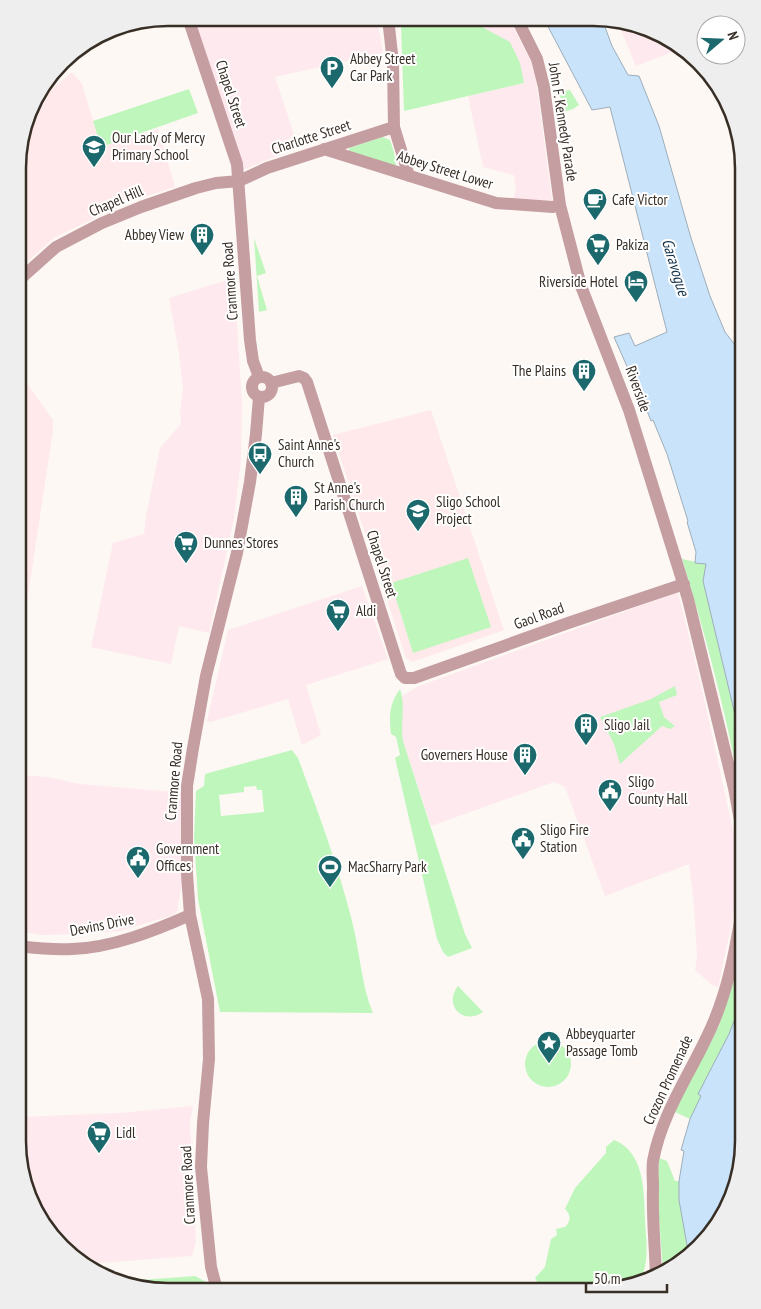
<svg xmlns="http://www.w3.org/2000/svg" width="761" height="1309" viewBox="0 0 761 1309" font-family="'PT Sans Narrow',sans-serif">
	<rect width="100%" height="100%" fill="#fdf8f4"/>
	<path fill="#fee9ee" d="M193,18H377L383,53L275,77L298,147L243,170Z
		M452,18L509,19L531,61L536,80L552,200L512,203L516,189L514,175L483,167L468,96L524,83L473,23L467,19L462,21Z
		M617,20L682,48L636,66Z
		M234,278L242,403L241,459L234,519L209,633L179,626L171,664L91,647L113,543L144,534L146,516L160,448L181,424L180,412L183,390L179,353L169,298Z
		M362,586L388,659L306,685L321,735L302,745L288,699L211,722L207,721L228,630Z
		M678,592L700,680L737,848V885L732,922L718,988L711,984L695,970L697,957L694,905L689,864L605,896L565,787L554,782L431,826L403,741L401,729L402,696L419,686Z
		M18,775L48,777L79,784L186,793L185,866L177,911L173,915L121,931L80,934L42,935L18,931L20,904L18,877Z
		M193,1106L190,1122L196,1241L192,1256L85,1264L76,1260L29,1198L21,1161L20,1117L120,1113Z"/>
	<path fill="#ffe9eb" d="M72,72L82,84L101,147L158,129L175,187L128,202L54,238L19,269V149L32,106Z
		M18,371L53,420V431L18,660Z
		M431,410L504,630L412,662L406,658L333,435Z"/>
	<path fill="#bff6bc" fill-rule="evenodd" d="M424,18H452L462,21L467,19L510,42L520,63L524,83L404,111L401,27Z
		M189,89L198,113L101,147L93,121Z
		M570,90L579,105L573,109L563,112L560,95L564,91Z
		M383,137L390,140L394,152L396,166L349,151V148Z
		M254,238L266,273L257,276L267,310L259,312Z
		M18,423H24L21,512H18Z
		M468,558L491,627L413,653L391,583Z
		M682,559L706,564L703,581L743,748V807C729,724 707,639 682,559Z
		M675,686L677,695L659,702L664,717L675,726L670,729L662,726L620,764L614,744L600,717L651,699Z
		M400,689C406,705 400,724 403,741L465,934L472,948L448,957L443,952L437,939L395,758L400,755L396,737L391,734C389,717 389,704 400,689Z
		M292,750L298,758C318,812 338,865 352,921C360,951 361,985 373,1013L220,1012L198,899L194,838L196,791L204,786L205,774ZM256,786L257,790H262L264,812L221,816L219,795L244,792V787Z
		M743,933V998L729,1034L698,1094L701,1096L690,1119L675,1112L692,1073L710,1044L719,1025Z
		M458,986L483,1012C463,1026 443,1005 458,986Z
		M525 1064a23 23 0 1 1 46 0a23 23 0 1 1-46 0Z
		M614,1140C645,1152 644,1192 645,1220C646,1242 650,1260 640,1281L639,1282L593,1291H523L537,1281L535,1278L545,1267L551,1239L557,1235L556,1229L565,1227C571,1221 571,1215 565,1209L575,1188L606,1153V1147Z
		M659,1158L667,1161L675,1181H679V1200L688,1251L663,1271L657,1191Z
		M195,1276L208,1283L211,1290H149L127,1281Z"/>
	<path fill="#c9e4fa" stroke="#9dadba" d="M544,19H602L612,46L628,75L639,76L659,126L691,238L710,296L725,332L735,345L743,366V748L703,581L706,564L695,563L696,552L687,522L688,521L667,454L653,420L651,421L635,380H633L614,337L629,333L635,346L667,332L610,107L592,110Z
		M743,998V1151L735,1190L713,1232L688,1251L679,1200V1181L684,1151L681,1150L690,1119L701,1096L698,1094L729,1034Z"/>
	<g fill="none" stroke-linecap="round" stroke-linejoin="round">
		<path stroke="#c59ea2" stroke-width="12" d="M188,18L237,164L250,340L253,361L259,377
			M388,18L393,63L394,127L409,176
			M517,19L537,59L544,87L560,205L581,286L629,410L688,599L734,788L743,837
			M324,149L496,203L553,207L560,205
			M19,280L56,247L102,223L141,207L196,188L216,183L239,181L267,168L394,127
			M252 387a10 10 0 1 1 20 0a10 10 0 1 1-20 0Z
			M271,383L299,376L304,378L307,382L401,674L405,678H414L571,622L684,584
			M18,946C35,948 54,950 72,949C111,948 154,931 190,915
			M656,1276C655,1246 652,1217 653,1188C653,1179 652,1169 653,1161C662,1112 691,1073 711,1028C729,988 736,946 743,903
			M217,1290L211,1267L201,1167L203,1123L209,1059L208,999L190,915L187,874V786L193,748L206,676L237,553L250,482L256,434L259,397"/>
	</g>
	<defs>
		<symbol id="parking-pin" viewBox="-11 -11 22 30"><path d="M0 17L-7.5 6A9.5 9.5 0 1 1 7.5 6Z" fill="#1c696d" stroke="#fff"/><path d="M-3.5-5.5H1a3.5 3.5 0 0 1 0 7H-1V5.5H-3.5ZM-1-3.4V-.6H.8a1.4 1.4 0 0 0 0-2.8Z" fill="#fff"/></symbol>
		<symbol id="school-pin" viewBox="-11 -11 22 30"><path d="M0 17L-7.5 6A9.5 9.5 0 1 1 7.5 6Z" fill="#1c696d" stroke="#fff"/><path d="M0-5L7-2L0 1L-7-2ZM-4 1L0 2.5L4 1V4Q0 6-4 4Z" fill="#fff"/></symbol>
		<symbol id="cafe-pin" viewBox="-11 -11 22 30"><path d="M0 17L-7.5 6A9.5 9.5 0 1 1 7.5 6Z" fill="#1c696d" stroke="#fff"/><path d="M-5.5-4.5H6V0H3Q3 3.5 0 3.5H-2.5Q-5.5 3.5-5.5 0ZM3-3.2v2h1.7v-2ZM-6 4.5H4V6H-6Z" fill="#fff"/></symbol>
		<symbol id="building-pin" viewBox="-11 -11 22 30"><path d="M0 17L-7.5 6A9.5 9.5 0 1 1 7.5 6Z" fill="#1c696d" stroke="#fff"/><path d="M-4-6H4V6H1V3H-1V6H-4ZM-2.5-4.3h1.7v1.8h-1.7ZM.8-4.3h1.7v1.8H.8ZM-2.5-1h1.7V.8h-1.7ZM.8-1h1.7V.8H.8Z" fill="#fff"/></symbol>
		<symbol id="supermarket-pin" viewBox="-11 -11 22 30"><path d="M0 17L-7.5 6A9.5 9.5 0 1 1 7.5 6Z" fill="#1c696d" stroke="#fff"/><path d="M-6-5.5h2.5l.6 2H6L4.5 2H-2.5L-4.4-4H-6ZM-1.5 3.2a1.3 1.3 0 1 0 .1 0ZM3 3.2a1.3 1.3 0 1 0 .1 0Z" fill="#fff"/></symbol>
		<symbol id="hotel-pin" viewBox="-11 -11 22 30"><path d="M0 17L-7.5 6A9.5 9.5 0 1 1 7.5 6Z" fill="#1c696d" stroke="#fff"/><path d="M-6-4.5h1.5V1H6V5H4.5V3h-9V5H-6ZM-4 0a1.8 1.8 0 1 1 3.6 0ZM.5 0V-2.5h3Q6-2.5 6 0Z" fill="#fff"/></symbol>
		<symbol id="bus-pin" viewBox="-11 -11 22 30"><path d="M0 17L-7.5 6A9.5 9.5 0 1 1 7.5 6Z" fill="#1c696d" stroke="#fff"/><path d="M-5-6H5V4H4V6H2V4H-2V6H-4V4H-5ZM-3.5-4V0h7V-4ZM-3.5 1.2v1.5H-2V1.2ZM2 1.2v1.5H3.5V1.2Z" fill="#fff"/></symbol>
		<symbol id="civic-pin" viewBox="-11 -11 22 30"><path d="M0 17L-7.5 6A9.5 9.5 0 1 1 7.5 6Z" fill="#1c696d" stroke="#fff"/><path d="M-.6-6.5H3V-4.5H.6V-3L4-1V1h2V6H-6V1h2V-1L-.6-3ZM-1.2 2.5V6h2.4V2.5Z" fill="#fff"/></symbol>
		<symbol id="stadium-pin" viewBox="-11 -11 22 30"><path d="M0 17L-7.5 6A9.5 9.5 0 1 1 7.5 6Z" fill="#1c696d" stroke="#fff"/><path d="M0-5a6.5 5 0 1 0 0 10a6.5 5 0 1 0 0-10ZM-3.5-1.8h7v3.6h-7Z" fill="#fff"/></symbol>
		<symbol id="sight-pin" viewBox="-11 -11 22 30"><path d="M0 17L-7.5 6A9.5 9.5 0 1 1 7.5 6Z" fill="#1c696d" stroke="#fff"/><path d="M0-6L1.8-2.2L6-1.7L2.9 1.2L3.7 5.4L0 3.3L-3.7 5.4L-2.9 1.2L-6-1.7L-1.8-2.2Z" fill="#fff"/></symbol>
	</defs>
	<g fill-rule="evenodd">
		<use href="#parking-pin" x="318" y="54" width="28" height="38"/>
		<use href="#school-pin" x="80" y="133" width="28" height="38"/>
		<use href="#cafe-pin" x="581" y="186" width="28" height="38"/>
		<use href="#building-pin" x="188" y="221" width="28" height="38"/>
		<use href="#supermarket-pin" x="584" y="231" width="28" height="38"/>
		<use href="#hotel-pin" x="622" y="268" width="28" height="38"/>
		<use href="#building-pin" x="570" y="357" width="28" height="38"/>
		<use href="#bus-pin" x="246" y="440" width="28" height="38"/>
		<use href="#building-pin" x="282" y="483" width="28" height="38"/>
		<use href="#school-pin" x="404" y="497" width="28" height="38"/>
		<use href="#supermarket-pin" x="172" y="529" width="28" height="38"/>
		<use href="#supermarket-pin" x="324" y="597" width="28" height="38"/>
		<use href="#building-pin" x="572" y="711" width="28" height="38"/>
		<use href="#building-pin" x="511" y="741" width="28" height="38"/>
		<use href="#civic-pin" x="596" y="777" width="28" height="38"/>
		<use href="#civic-pin" x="509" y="825" width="28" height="38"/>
		<use href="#civic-pin" x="124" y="844" width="28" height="38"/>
		<use href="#stadium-pin" x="316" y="853" width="28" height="38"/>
		<use href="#sight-pin" x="535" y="1029" width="28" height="38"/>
		<use href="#supermarket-pin" x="85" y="1119" width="28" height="38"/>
	</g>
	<g text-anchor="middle" stroke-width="4" stroke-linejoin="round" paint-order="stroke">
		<g font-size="15" fill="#372e25" stroke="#fff" text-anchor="start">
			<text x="350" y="64">Abbey Street<tspan x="350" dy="17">Car Park</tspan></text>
			<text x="112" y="143">Our Lady of Mercy<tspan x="112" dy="17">Primary School</tspan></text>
			<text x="612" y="205">Cafe Victor</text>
			<text x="184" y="240" text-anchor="end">Abbey View</text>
			<text x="616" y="250">Pakiza</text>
			<text x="618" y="287" text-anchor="end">Riverside Hotel</text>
			<text x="566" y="376" text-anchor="end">The Plains</text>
			<text x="278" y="450">Saint Anne's<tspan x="278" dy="17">Church</tspan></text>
			<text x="314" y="493">St Anne's<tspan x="314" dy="17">Parish Church</tspan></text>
			<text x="436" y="507">Sligo School<tspan x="436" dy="17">Project</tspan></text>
			<text x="204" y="548">Dunnes Stores</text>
			<text x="356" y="616">Aldi</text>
			<text x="604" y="730">Sligo Jail</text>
			<text x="508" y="760" text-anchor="end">Governers House</text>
			<text x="628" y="787">Sligo<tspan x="628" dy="17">County Hall</tspan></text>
			<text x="540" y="835">Sligo Fire<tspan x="540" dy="17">Station</tspan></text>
			<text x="156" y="854">Government<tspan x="156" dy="17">Offices</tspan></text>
			<text x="348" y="872">MacSharry Park</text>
			<text x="566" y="1039">Abbeyquarter<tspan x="566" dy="17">Passage Tomb</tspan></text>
			<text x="116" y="1138">Lidl</text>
		</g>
		<g font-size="15" fill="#372e25" stroke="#fff">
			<text transform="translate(231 94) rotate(72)" y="5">Chapel Street</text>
			<text transform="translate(563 122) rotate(81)" y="5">John F. Kennedy Parade</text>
			<text transform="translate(311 137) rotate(-18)" y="5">Charlotte Street</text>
			<text transform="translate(445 170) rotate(17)" y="5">Abbey Street Lower</text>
			<text transform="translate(116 201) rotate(-23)" y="5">Chapel Hill</text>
			<text transform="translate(230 281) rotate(-94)" y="5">Cranmore Road</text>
			<text transform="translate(638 389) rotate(70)" y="5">Riverside</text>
			<text transform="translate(382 564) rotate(72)" y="5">Chapel Street</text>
			<text transform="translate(539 616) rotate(-20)" y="5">Gaol Road</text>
			<text transform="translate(174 781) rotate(-85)" y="5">Cranmore Road</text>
			<text transform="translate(102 925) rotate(-11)" y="5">Devins Drive</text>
			<text transform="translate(668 1080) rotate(-65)" y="5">Crozon Promenade</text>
			<text transform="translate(188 1185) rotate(-93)" y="5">Cranmore Road</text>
		</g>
		<g font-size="16" font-style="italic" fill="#16344a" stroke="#fff">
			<text transform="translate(676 267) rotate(73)" y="6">Garavogue</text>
		</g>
	</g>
	<path d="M0 0H761V1309H0ZM168 26H593A142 142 0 0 1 735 168V1141A142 142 0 0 1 593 1283H168A142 142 0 0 1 26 1141V168A142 142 0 0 1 168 26Z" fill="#efeeee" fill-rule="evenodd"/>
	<path fill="none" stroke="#372e25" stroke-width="2.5" d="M168 26H593A142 142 0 0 1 735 168V1141A142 142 0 0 1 593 1283H168A142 142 0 0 1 26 1141V168A142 142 0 0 1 168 26Z"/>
	<g transform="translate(721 40) rotate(71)"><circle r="24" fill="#ffffff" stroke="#afaba8"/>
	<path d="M0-4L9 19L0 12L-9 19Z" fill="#1c696d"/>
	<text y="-8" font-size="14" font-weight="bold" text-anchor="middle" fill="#372e25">N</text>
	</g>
	<path d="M586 1284v8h81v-8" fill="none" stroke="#372e25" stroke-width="2.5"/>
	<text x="594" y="1284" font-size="15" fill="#372e25" stroke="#ffffff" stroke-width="4" paint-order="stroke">50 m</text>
</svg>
